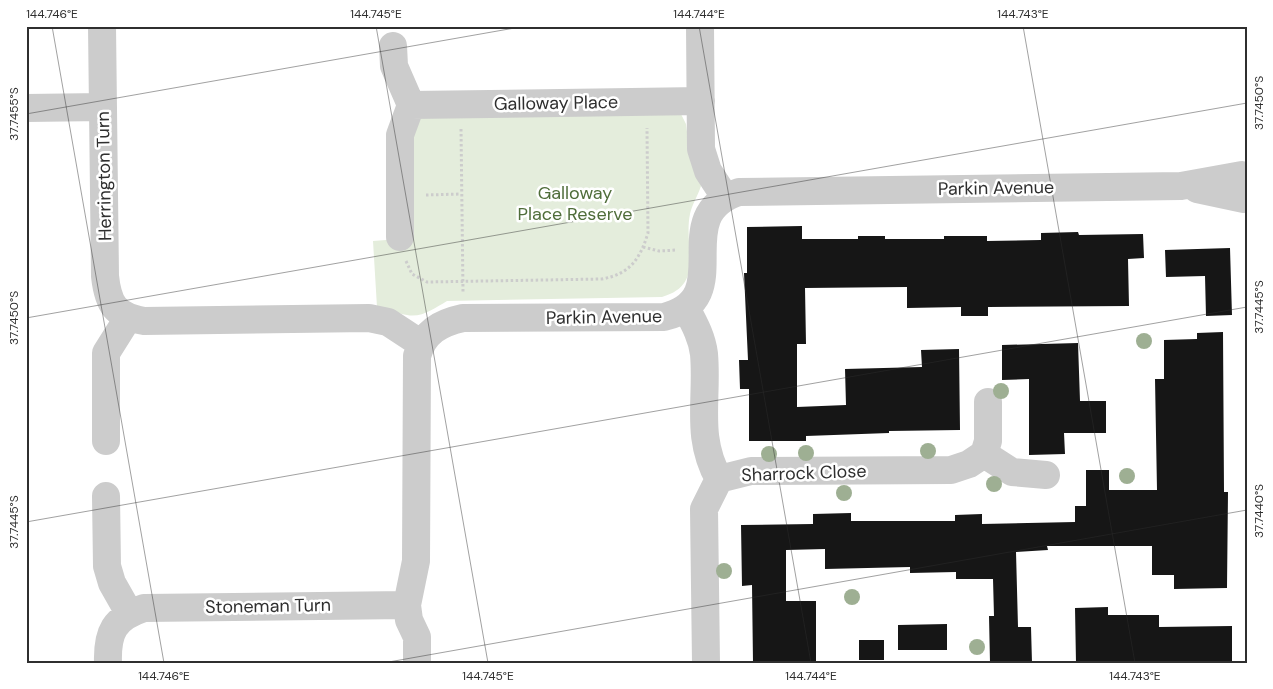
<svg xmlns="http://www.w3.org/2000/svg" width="1273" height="689" viewBox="0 0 1273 689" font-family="'DM Sans',sans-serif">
	<rect width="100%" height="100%" fill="#fff"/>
	<path fill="#e4eddc" d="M421,113L681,114L686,124L690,154L701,186C698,195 692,205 690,214C683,248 706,284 662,297L447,301C435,308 422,318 407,315C396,314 388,307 377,307L373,241L412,238L408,139Z"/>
	<path fill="#161616" d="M802,226V239H858V236H885V239H944V236H987V241L1041,240V233L1078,232L1079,235L1143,234L1144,258L1128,259L1129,306L988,307V316H961V307L907,308V287L805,288L806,344H797V407L846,405L845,369L922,367L921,350L959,349L960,430L889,431V433L806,436V441H749V389H740L739,360H748L744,273H747V227Z
		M1230,248L1232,315L1206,316L1205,276L1166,277L1165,250Z
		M1223,332L1224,492H1228L1227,588L1174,589V575H1152V546H1047L1048,550L1016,552L1018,627H1031L1032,663H990L989,616H994L993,579H956V572L910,573V567L825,569V549L786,550V601H816V663H753L752,585L742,586L741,525L813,524V514L851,513V521H955V515L982,514V524L1075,522V506H1086V470H1109V490H1157L1155,379H1164V340L1197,339V333Z
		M1078,343L1080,401H1106V433H1064L1065,454L1029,455V379L1002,380V345Z
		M1108,607V615H1159V627L1232,626V663H1076L1075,608Z
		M947,624V650H898V625Z
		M859,640H884V660H859Z"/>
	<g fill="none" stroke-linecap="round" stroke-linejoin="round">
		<path stroke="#ccc" stroke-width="3" stroke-dasharray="2.5 2.5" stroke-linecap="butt" d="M461,129L463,292
			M426,195L461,194
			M643,247L659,251L677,250
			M406,261L412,274L427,282L602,279C630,274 640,259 648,233L647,128"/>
		<path stroke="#ccc" stroke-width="28" d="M102,26L105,276C108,304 115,316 144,321L369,318L388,322L420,343
			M700,26L701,149L708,171L725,197
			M393,46L394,66L411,105L400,135V237
			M411,105L701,101
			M26,108L103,107
			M1197,189L1244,199
			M686,308C694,323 702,337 704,354C708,399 695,437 719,479
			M106,441V353L128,318
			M984,454L1012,472L1046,475
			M106,496L107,566L112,583L129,613
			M108,663C107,632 114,618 144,608L407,605
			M417,663V637L409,620L407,605L416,561L417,356C424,332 440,323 463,318L664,317C741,298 665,216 739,192L1181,186L1242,175
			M706,663L704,509L719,479L751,471L951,470L969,464L984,454L988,441V402"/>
	</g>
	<g fill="#9eaf93">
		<circle cx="1144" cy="341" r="8"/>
		<circle cx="1001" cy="391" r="8"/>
		<circle cx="928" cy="451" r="8"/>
		<circle cx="806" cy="453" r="8"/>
		<circle cx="769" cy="454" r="8"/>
		<circle cx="1127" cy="476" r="8"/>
		<circle cx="994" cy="484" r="8"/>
		<circle cx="844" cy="493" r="8"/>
		<circle cx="724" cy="571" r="8"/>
		<circle cx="852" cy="597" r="8"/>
		<circle cx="977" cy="647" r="8"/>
	</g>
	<path fill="none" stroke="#2f2f2f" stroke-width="1" stroke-opacity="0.45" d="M52,26L164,663M376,26L488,663M699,26L811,663M1023,26L1135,663M26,114L526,26M26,318L1247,103M26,522L1247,307M383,663L1247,510"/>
	<g text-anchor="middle" stroke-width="5" stroke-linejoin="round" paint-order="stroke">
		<g font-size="18" fill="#2f2f2f" stroke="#fff">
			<text transform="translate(556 103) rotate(-1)" y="6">Galloway Place</text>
			<text transform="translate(104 176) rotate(-91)" y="6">Herrington Turn</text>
			<text transform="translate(996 188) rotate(-1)" y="6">Parkin Avenue</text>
			<text transform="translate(604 317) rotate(-1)" y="6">Parkin Avenue</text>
			<text transform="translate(804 473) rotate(-2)" y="6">Sharrock Close</text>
			<text transform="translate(268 606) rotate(-1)" y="6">Stoneman Turn</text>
		</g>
		<g font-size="18" fill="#4f6d3a" stroke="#fff">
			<text x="575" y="199">Galloway<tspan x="575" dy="21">Place Reserve</tspan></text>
		</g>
	</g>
	<rect width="1273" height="689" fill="none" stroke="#ffffff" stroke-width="55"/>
	<rect x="28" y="28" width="1218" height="634" fill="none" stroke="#2f2f2f" stroke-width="2"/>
	<g font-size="12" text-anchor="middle" fill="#2f2f2f">
		<text x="52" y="18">144.746°E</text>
		<text x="376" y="18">144.745°E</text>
		<text x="699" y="18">144.744°E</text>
		<text x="1023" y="18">144.743°E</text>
		<text transform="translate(1259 103) rotate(-90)" y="4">37.7450°S</text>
		<text transform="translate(14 114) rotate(-90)" y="4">37.7455°S</text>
		<text transform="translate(1259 307) rotate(-90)" y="4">37.7445°S</text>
		<text transform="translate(14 318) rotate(-90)" y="4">37.7450°S</text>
		<text transform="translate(1259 511) rotate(-90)" y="4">37.7440°S</text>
		<text transform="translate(14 522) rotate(-90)" y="4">37.7445°S</text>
		<text x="164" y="680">144.746°E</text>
		<text x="488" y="680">144.745°E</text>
		<text x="811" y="680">144.744°E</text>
		<text x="1135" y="680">144.743°E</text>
	</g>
</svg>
